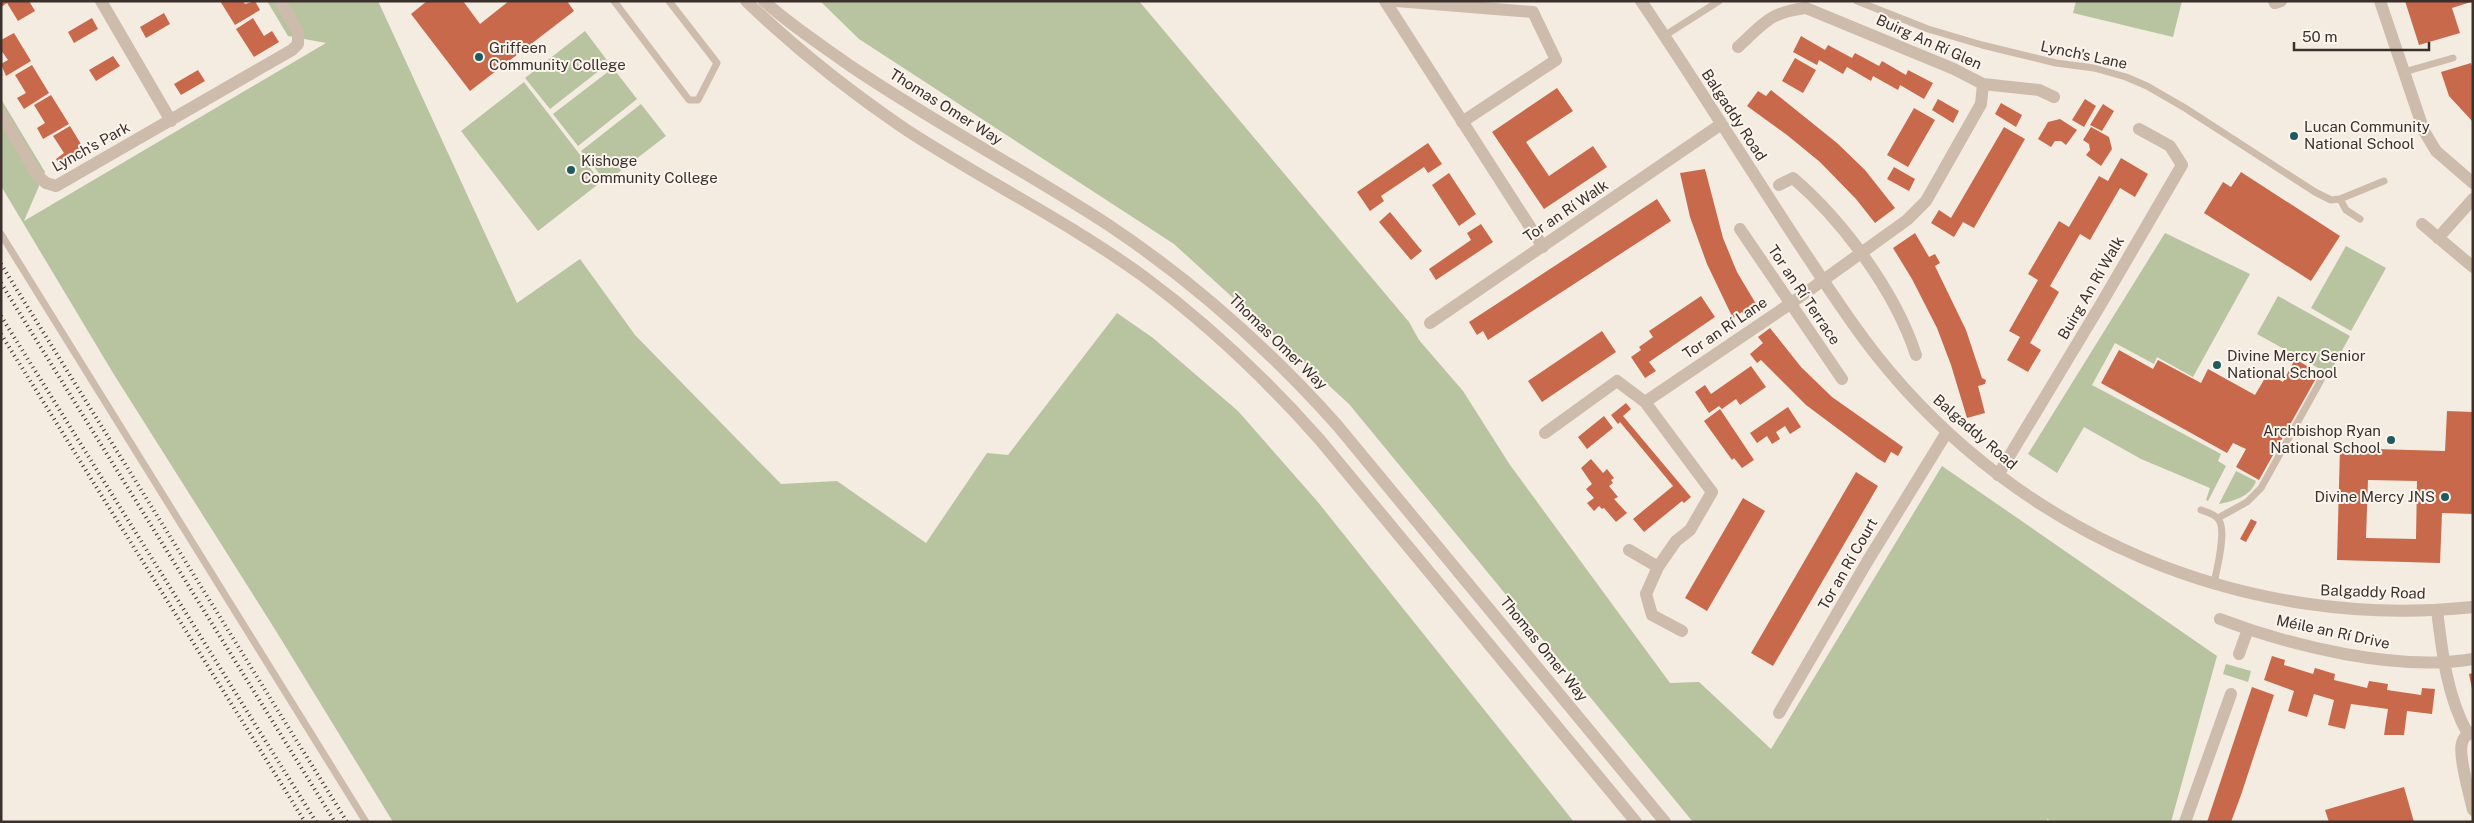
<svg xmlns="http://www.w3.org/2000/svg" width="2474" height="823" viewBox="0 0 2474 823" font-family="'Public Sans',sans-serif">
	<rect width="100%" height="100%" fill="#f4ebe1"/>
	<path fill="#b8c4a0" d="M267,1H378L517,303L580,259L635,335L781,484L837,481L926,543L987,453L1008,455L1117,313L1153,338L1238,411L1317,501L1574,822H393L276,631L113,373L1,186V99L45,172L24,221L326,43L288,36Z
		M820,1H1139L1409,322L1419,340L1463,391L1510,465L1670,683L1699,682L1771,749L1942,466L2217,656L2171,822H2050L2047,818L2048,822H1693L1349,404L1174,244L859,39Z
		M2076,1H2182L2173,37L2073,13Z
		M585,31L609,63L550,109L525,78Z
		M613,68L637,99L578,146L553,114Z
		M524,82L601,182L538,231L461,131Z
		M641,104L666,136L606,182L581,151Z
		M2165,233L2250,274L2193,377L2157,357L2154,364L2115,343L2092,385L2221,454L2218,461L2226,466L2208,501L2206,500L2210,488L2141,459L2084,427L2057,473L2028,454Z
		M2346,246L2386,268L2351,331L2311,308Z
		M2278,296L2350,336L2329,374L2257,334Z
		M2236,471L2256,481C2251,497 2233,501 2219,504Z
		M2226,664L2251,671L2248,682L2223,674Z"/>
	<path fill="#c8694b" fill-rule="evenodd" d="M1,1H29L35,11L18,21L7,3L1,7Z
		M220,1H243L245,4L255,1L260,10L235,25Z
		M427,1H463L480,24L509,1H567L574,11L470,91L411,14Z
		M2405,1H2471V2L2452,8L2460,33L2419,45Z
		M164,13L170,24L146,38L140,27Z
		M92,18L98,29L74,43L68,32Z
		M253,18L264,36L272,31L279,42L254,57L236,29Z
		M14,33L31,61L6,76L1,64L8,60L1,50V40Z
		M1801,36L1825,50L1828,45L1852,58L1855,53L1879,66L1882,61L1906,75L1908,70L1933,83L1924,99L1900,85L1898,90L1873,76L1871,81L1847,67L1843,74L1819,60L1817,65L1793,52Z
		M113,56L120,66L96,81L89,70Z
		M1795,58L1816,70L1803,93L1782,81Z
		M2471,63L2473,69V122L2449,96L2441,72Z
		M32,65L49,93L24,109L17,98L26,93L15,75Z
		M198,70L205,81L181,95L174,84Z
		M1557,88L1573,111L1526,142L1549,176L1593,146L1607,167L1544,209L1492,132Z
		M1771,90L1837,143L1865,170L1895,208L1875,223L1856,199L1820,162L1787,135L1747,106L1758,91L1766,96Z
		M51,95L69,124L43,139L37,128L45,123L34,105Z
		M1938,99L1959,111L1953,123L1932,110Z
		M2085,99L2096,106L2084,127L2072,120Z
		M2001,103L2022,115L2016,127L1995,114Z
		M2103,104L2114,111L2102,131L2090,125Z
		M1914,108L1935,120L1908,167L1887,155Z
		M2060,119L2077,130L2066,145L2061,141H2055L2051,147L2038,139L2048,122Z
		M70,126L87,154L62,169L56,159L64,153L53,136Z
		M2004,127L2025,139L1974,228L1963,222L1954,237L1931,223L1939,210L1951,218Z
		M2091,127L2109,137L2112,149L2101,166L2086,155L2090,150L2089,144L2083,140Z
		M1428,143L1442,164L1428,173L1424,167L1381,196L1384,201L1370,211L1357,192Z
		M2121,158L2148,174L2135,197L2120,188L2090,240L2080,234L2050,286L2059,292L2030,343L2041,350L2028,372L2007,360L2020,337L2009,331L2038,280L2028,274L2059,221L2069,227L2099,176L2108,181Z
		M1894,167L1915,179L1909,191L1887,179Z
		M1705,169L1723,238L1737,272L1759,309L1746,318L1742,312L1733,318L1729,310L1707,264L1690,217L1680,173Z
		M2241,172L2340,236L2311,281L2204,213L2223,182L2231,187Z
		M1449,173L1476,214L1459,226L1432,185Z
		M1657,199L1671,221L1488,340L1483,331L1477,335L1469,322Z
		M1390,212L1422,251L1411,260L1379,222Z
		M1481,224L1493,242L1436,280L1429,269L1471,240L1467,233Z
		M1915,233L1929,257L1935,254L1940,263L1935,266L1966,330L1982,378L1986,380L1985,384L1978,386L1985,413L1967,418L1951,365L1937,328L1912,279L1893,248Z
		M1701,296L1715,317L1649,362L1656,371L1645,378L1631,357L1641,350L1639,347L1653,337L1649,331Z
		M1770,328L1801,367L1832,397L1903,447L1898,456L1891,452L1885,463L1877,458L1806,405L1761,360L1757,363L1750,354L1763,343L1758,337Z
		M1602,331L1616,352L1542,402L1528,381Z
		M2119,350L2153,369L2158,360L2201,383L2208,369L2255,395L2268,373L2283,382L2295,359L2319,373L2259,480L2236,467L2246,449L2233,443L2227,453L2101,383Z
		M1751,366L1766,387L1740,405L1736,399L1722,409L1719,406L1709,413L1695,392L1705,385L1711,394Z
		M1626,403L1631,409L1623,416L1691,497L1684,503L1682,501L1644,532L1633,519L1673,486L1620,422L1618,424L1611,415Z
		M1788,407L1801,427L1790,434L1785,426L1776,432L1780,439L1772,444L1767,436L1757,443L1750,433Z
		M1720,409L1754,460L1742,468L1734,458L1732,460L1704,421Z
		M2447,411L2473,412V514L2442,513L2440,563L2337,560L2340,448L2445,451ZM2368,480L2417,481L2416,539L2366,538Z
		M1604,416L1613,428L1587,449L1578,437Z
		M1591,459L1603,473L1607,469L1614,478L1611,480L1613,483L1609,486L1618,497L1614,499L1627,513L1616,522L1604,508L1602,509L1599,506L1594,511L1587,503L1594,498L1586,489L1592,484L1581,468Z
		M1856,472L1878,486L1773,666L1751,653Z
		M1743,498L1765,511L1707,611L1685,598Z
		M2251,519L2257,522L2246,542L2240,539Z
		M2272,656L2285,660L2284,665L2313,674L2315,668L2335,674L2334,680L2367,688L2369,681L2388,684L2387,690L2421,695L2422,688L2435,689L2432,714L2407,711L2404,735H2384L2388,709L2351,704L2345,729L2328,725L2334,700L2314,694L2307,717L2288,711L2294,691L2264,680Z
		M2473,673V689H2472L2469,674Z
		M2252,687L2274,695L2241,795L2231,822H2207Z
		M2404,787L2414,822H2329L2325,810Z"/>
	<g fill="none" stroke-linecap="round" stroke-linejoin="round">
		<path stroke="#cdbbac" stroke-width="7" d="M614,1L689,100H698L717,63L669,1
			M1857,1L1928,29L1982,45L2056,63L2094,68L2126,77L2147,86L2185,108L2315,192L2331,200L2340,199L2346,210L2360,219
			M1664,36L1719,1
			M2404,72L2453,58
			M2340,199L2384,181
			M1,234L366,822
			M2201,510C2206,512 2215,514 2218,519C2228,529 2216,571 2214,584
			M2218,518L2247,502L2261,488L2321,380"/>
		<path stroke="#cdbbac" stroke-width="12" d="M101,1L171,121
			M1385,1L1543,247
			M1396,1L1533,12L1556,60L1462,122
			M2274,1L2275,3L2281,1
			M2380,1L2424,131L2436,151L2473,183
			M1983,84L2039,90L2054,97
			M1,114L38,176L46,183L56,186L292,50L298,44V32L280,1
			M1779,185L1793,178C1843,221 1895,291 1916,355
			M2422,224L2473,267
			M1740,229L1842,379
			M2438,238L2473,199
			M1430,323L1720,125
			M1545,433L1617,381L1645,402
			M1998,475L2101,304L2182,165L2170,146L2139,129
			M1629,550L1658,567
			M2437,610C2442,652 2447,697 2468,734
			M2220,619C2291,646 2397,672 2473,659
			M1682,631L1652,615L1646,594L1658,567L1676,541L1690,530L1712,492L1645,402L1790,304L1907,220L1926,201L1981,104L1983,84L1954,69L1806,8C1770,12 1764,23 1738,47
			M2239,654L2248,629
			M1779,713L1867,562L1947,432
			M2473,732C2468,734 2463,738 2462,743C2458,754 2470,797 2473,810
			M2185,822L2231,694"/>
		<path stroke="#cdbbac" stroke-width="12" d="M746,1C795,48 849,91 905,129C983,180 1067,221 1143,276C1208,324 1266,379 1320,440L1636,822
			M764,1C790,25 820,44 849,65C933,122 1022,169 1107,224C1193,281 1268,348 1337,425L1665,822
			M1641,1C1696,82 1747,165 1801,247C1826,284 1849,321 1877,356C2020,536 2244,631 2473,607"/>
		<path stroke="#3b302b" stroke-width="4" stroke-dasharray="1 4" stroke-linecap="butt" d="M1,264L347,822
			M1,283L335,822
			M1,316L316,822
			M1,334L305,822"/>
	</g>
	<g fill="#1f5a5e" stroke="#fbf5ee" stroke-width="2">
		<circle cx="479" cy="57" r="5"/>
		<circle cx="2294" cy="136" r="5"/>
		<circle cx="571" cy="170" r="5"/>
		<circle cx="2217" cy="365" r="5"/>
		<circle cx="2391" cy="440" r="5"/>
		<circle cx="2445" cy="497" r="5"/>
	</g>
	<g text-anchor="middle" stroke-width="4" stroke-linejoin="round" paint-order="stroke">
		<g font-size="15" fill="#3b302b" stroke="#fbf5ee">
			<text transform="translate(1929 42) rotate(24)" y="5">Buirg An Rí Glen</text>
			<text transform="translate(2084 55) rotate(12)" y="5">Lynch's Lane</text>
			<text transform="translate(946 107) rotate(32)" y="5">Thomas Omer Way</text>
			<text transform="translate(1734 115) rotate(57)" y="5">Balgaddy Road</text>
			<text transform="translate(91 147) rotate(-29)" y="5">Lynch's Park</text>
			<text transform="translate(1566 211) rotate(-34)" y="5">Tor an Rí Walk</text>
			<text transform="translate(2091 288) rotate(-60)" y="5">Buirg An Rí Walk</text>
			<text transform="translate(1804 295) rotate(56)" y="5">Tor an Rí Terrace</text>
			<text transform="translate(1725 328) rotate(-34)" y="5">Tor an Rí Lane</text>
			<text transform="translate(1278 342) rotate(44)" y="5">Thomas Omer Way</text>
			<text transform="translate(1975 432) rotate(41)" y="5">Balgaddy Road</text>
			<text transform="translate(1848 564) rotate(-60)" y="5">Tor an Rí Court</text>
			<text transform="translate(2373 592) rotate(2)" y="5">Balgaddy Road</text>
			<text transform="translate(2333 632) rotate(12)" y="5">Méile an Rí Drive</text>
			<text transform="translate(1544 649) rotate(51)" y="5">Thomas Omer Way</text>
		</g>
		<g font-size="15" fill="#3b302b" stroke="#fbf5ee" text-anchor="start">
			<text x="489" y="53">Griffeen<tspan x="489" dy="17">Community College</tspan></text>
			<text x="2304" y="132">Lucan Community<tspan x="2304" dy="17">National School</tspan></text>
			<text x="581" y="166">Kishoge<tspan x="581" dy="17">Community College</tspan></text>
			<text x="2227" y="361">Divine Mercy Senior<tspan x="2227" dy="17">National School</tspan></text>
			<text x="2381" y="436" text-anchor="end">Archbishop Ryan<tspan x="2381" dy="17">National School</tspan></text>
			<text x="2435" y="502" text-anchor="end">Divine Mercy JNS</text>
		</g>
	</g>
	<rect width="2474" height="823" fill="none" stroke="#3b302b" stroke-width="5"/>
	<path d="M2294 42v8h135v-8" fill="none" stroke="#3b302b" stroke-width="2.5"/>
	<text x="2302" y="42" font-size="15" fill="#3b302b" stroke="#fbf5ee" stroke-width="4" paint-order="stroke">50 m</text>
</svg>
